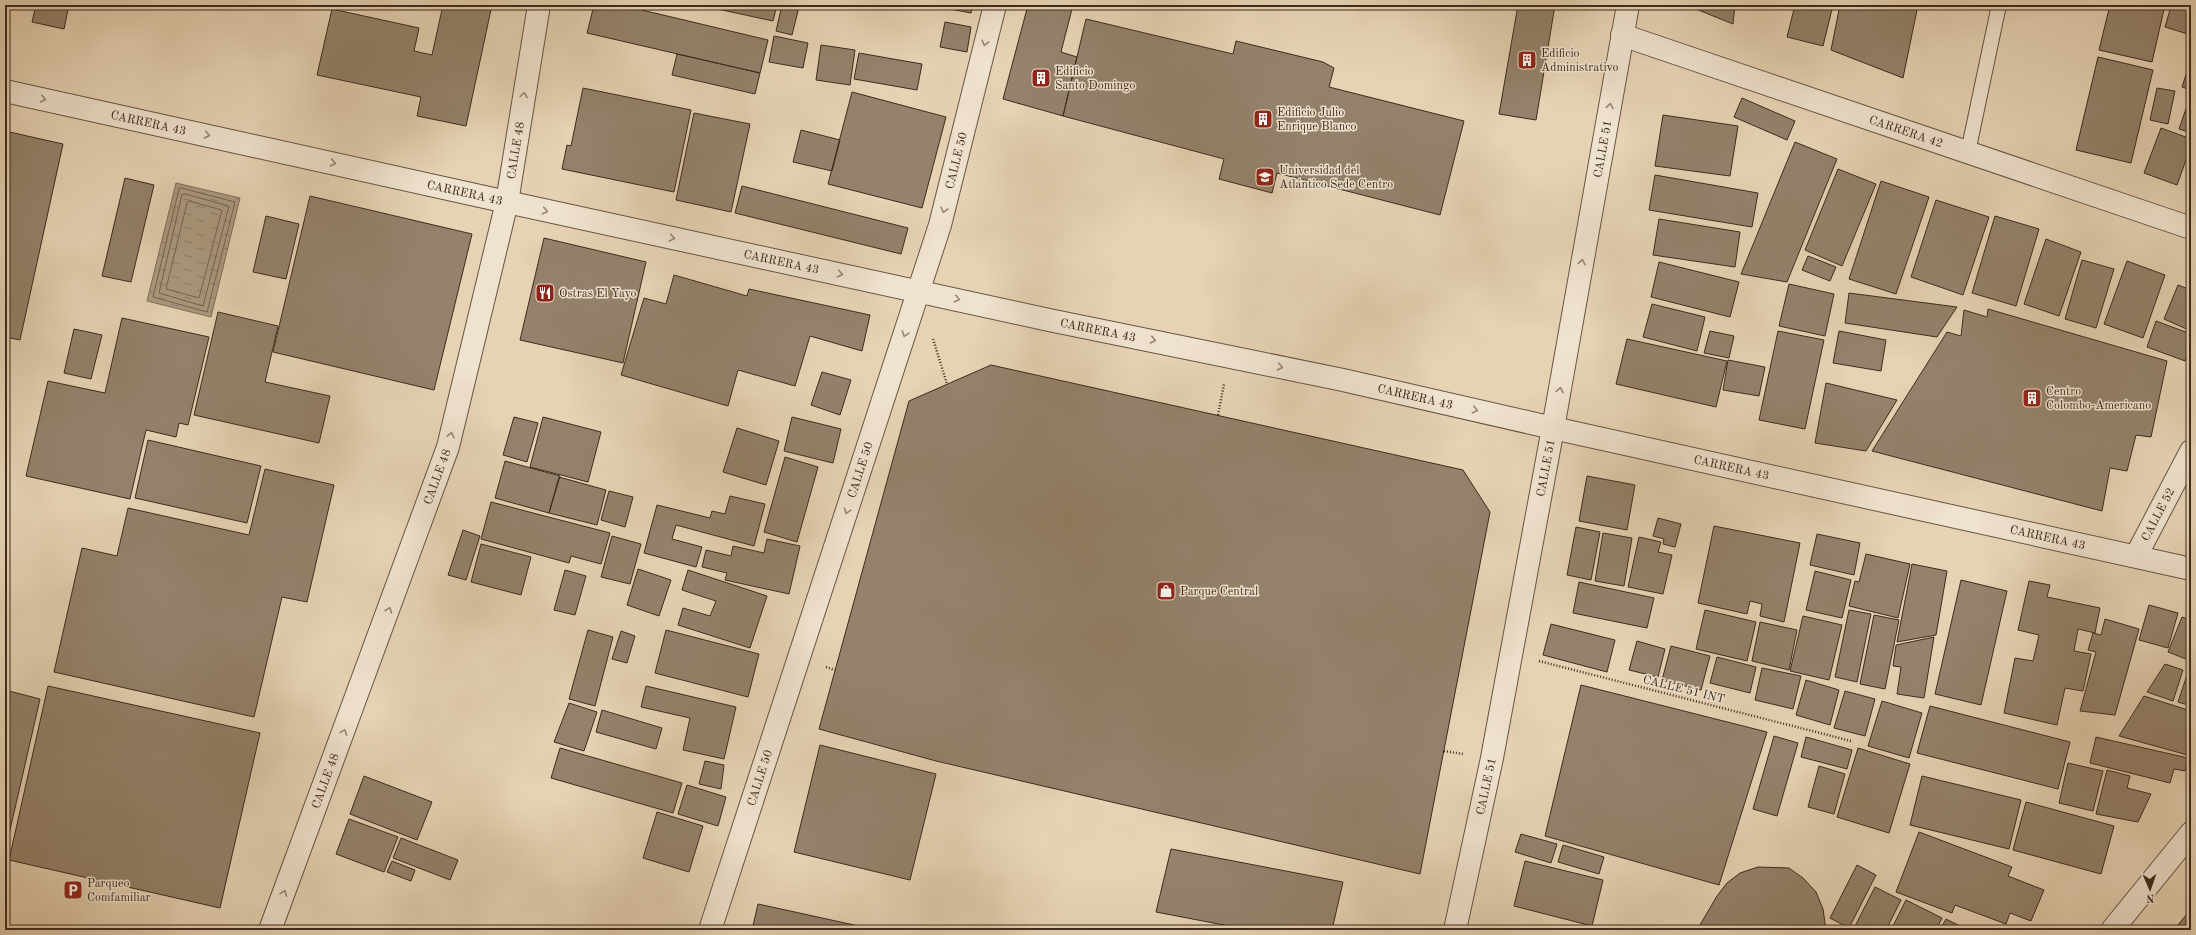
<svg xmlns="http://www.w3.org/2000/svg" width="2196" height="935" viewBox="0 0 2196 935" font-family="'Old Standard TT',serif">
	<defs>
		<pattern id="water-ripples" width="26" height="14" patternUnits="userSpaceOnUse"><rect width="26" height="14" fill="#ac9a81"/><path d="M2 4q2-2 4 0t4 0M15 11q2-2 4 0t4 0" fill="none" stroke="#8d7e69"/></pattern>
	</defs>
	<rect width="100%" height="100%" fill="#e6d3b4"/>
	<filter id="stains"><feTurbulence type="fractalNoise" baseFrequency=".005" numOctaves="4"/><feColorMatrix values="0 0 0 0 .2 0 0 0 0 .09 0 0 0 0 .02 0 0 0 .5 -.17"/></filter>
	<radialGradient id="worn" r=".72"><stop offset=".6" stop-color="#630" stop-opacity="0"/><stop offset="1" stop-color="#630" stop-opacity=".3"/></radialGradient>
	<path fill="url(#water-ripples)" stroke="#7f6e5a" d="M176,183L240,198L211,317L147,301Z"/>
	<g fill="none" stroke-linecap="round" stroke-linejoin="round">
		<path stroke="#746250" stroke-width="1" d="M181,188L235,202L207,312L153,297L179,189Z
			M185,194L229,206L203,306L159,293L182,195Z
			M189,201L222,210L199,298L166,289L187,203Z"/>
	</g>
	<path fill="#94826c" stroke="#3c2b1f" d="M36,5H69L64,29L32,22Z
		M443,5H492L466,126L417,116L421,97L317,75L332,9L419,28L414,51L432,55Z
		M594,5H621L768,40L760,73L587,33Z
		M699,5H777L773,21Z
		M782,5L799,7L792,35L776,31Z
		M929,5H973L971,13Z
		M1028,5H1073L1061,52L1077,57L1063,116L1003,99Z
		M1518,5H1555L1536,120L1499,114Z
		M1686,5H1735L1733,24Z
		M1795,5H1833L1823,46L1787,37Z
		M1840,5H1918L1903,78L1831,50Z
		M2110,5H2165L2152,62L2099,50Z
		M2179,5H2191V35L2165,27L2171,6L2178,8Z
		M1086,19L1233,54L1236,41L1323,62L1334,68L1329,87L1464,121L1440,215L1277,173L1272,193L1219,179L1224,159L1063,116Z
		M945,22L971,27L967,52L940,47Z
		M774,36L808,43L803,68L769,62Z
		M821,45L855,50L850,85L816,80Z
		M859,53L922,64L917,90L854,79Z
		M677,54L760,73L755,94L672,75Z
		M2098,57L2153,70L2131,163L2076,150Z
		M2191,59V90L2182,87Z
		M583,88L691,110L674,192L562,169L567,145L571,146Z
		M2157,88L2175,91L2168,124L2150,120Z
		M852,92L946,117L922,208L828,184Z
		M2190,97H2191V133L2179,129Z
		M1742,98L1795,121L1787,140L1734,117Z
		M694,113L750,124L731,212L676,200Z
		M1663,115L1738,126L1730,176L1655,166Z
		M2161,128L2191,139V146L2177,185L2144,173Z
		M801,130L840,140L832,171L793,162Z
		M5,131L63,144L20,340L5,337Z
		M1795,142L1837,159L1787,282L1741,274Z
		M1838,169L1876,184L1842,266L1805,250Z
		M1655,175L1758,193L1752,227L1649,210Z
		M125,178L154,185L131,282L102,276Z
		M1881,181L1929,197L1896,294L1849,279Z
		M742,186L908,228L901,254L735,213Z
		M310,196L472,234L434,390L273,352Z
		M1936,200L1989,217L1963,295L1911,277Z
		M266,216L299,224L286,279L253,272Z
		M1995,216L2039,229L2016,306L1972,293Z
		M1659,219L1740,232L1735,267L1653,255Z
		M544,238L646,262L623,363L520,340Z
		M2046,239L2081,252L2059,316L2024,304Z
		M1808,256L1836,267L1830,281L1802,270Z
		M2082,260L2114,269L2096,328L2065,319Z
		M2127,261L2165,275L2143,338L2104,324Z
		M1659,262L1739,282L1730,317L1651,297Z
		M674,275L747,296L749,289L870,315L862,351L810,336L795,386L738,370L728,406L621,375L644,298L666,304Z
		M1789,284L1834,294L1825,336L1779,326Z
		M2178,285L2191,290V331L2164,319Z
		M1849,293L1957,307L1937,337L1845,323Z
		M1652,304L1705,317L1697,351L1643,337Z
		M1988,309L2167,361L2151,437L2136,435L2127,471L2110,468L2102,511L1872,451L1947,332L1961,336L1964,310L1987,317Z
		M218,312L278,326L265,382L330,396L319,443L194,415Z
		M122,318L209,337L188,425L179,423L176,437L146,430L130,499L26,476L48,381L105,393Z
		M2156,321L2191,334V345L2185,361L2147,347Z
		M74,329L102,335L91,379L64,373Z
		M1710,331L1734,336L1729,358L1704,353Z
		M1778,331L1824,340L1805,429L1759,420Z
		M1839,331L1886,340L1881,371L1833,363Z
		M1627,339L1727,361L1716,407L1616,384Z
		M1728,360L1765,367L1759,396L1723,390Z
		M991,365L1463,470L1490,512L1420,874L936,761L819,729L909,401Z
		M822,372L851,380L840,415L811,405Z
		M1826,383L1897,400L1866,451L1815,443Z
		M514,417L538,423L527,462L503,455Z
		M543,417L601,432L588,482L530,467Z
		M792,417L841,429L833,463L784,451Z
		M737,428L779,441L766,485L723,472Z
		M148,440L261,466L247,523L135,498Z
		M785,457L818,467L797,542L764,532Z
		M505,461L560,476L549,513L495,498Z
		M265,469L334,485L307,602L282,597L254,717L54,672L82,548L117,556L128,508L249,535Z
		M1587,476L1635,485L1627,530L1579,521Z
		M559,477L606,490L597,525L549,513Z
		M609,491L633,497L625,527L601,520Z
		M730,496L765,504L754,546L676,525L672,539L702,547L696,567L644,553L657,505L710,518L712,511L725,514Z
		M491,502L610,533L601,564L571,556L569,563L481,539Z
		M1658,518L1681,524L1675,547L1663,544L1664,539L1653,536Z
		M1714,526L1800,543L1784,622L1760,616L1762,604L1750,601L1747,614L1698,603Z
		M1576,527L1600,532L1591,580L1567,575Z
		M463,530L480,536L466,580L448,575Z
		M1603,533L1632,538L1624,586L1595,581Z
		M1817,534L1860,543L1854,575L1810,565Z
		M612,536L641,544L630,584L601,577Z
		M1639,537L1661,542L1658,552L1672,555L1663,594L1628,587Z
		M767,539L800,546L789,594L725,580L727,573L702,567L706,550L731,556L733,546L764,553Z
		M481,544L531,557L521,595L471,582Z
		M1866,554L1910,564L1898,618L1849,606L1855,581L1859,582Z
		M1912,564L1947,571L1936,635L1897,642Z
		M638,569L671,580L659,616L627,605Z
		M565,570L586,576L575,615L554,610Z
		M688,570L767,596L750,648L678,625L683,608L710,616L716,601L682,590Z
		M1815,571L1851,580L1842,618L1806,610Z
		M1961,580L2007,591L1981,705L1935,694Z
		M2029,581L2050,585L2047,597L2100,608L2095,633L2078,629L2074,651L2091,654L2083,691L2065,688L2057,725L2004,713L2015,658L2033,661L2039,635L2018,630Z
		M1579,582L1654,598L1647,628L1573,613Z
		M2149,605L2178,613L2168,648L2139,640Z
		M1705,610L1756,622L1747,661L1696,649Z
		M1849,610L1871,614L1857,682L1835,677Z
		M1874,615L1899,620L1885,689L1860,684Z
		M1803,616L1842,625L1829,680L1790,671Z
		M2182,617L2191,620V661L2168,652Z
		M2105,619L2139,629L2115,715L2080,711L2096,652L2088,650L2093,633L2101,635Z
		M1760,622L1797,630L1789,670L1752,661Z
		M1551,624L1615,640L1607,672L1543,655Z
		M588,630L613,637L595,706L569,699Z
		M666,630L759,654L748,697L655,673Z
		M621,631L635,636L627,663L612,659Z
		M1934,637L1924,698L1897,694L1901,667L1893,666L1896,645Z
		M1637,641L1665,649L1658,677L1629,670Z
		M1671,646L1710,656L1701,690L1662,680Z
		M1717,657L1756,667L1750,693L1710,683Z
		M2165,664L2183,670L2173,701L2147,692Z
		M1762,668L1801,676L1793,709L1755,700Z
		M2189,669L2191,670V706L2178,702Z
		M1806,680L1839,690L1830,725L1796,715Z
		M1581,685L1767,732L1719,885L1545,836Z
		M48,686L260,733L220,908L9,860Z
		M646,686L736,707L724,759L683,750L690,718L641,707Z
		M5,690L40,699L5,852Z
		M1845,691L1875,699L1865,736L1834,728Z
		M2144,696L2191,711V756L2119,736Z
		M1882,701L1922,713L1909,758L1868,746Z
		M569,703L597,712L584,751L554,742Z
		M1930,706L2070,742L2058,789L1917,753Z
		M602,710L662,728L656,749L596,732Z
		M1774,736L1798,743L1777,816L1753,809Z
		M1806,737L1852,750L1847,769L1801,757Z
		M2096,737L2188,758L2185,771L2174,769L2170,783L2090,763Z
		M820,745L936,774L910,880L794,852Z
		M560,748L682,783L673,813L551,778Z
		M1858,748L1910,764L1889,833L1837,817Z
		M705,761L724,765L721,789L699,784Z
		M2068,763L2103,771L2093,811L2059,803Z
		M1819,766L1845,774L1834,814L1808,807Z
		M2107,770L2130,776L2127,788L2151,794L2138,822L2096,814Z
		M364,776L432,802L417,840L350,814Z
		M1922,776L2021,800L2009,849L1910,825Z
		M687,785L726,797L718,826L678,814Z
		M2026,802L2114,826L2101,874L2013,850Z
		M657,812L703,826L689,872L643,858Z
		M349,819L398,837L384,872L336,854Z
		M1919,832L2012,867L2008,876L2044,890L2031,921L2010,913L2006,924L1955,905L1952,913L1896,892Z
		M1521,834L1557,844L1551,863L1515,852Z
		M401,838L458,860L450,880L393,858Z
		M1563,845L1604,857L1599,874L1558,862Z
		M1171,849L1343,882L1332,930H1250L1156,912Z
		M392,861L415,870L411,881L387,872Z
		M1525,861L1603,880L1592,926L1514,906Z
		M1857,865L1876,875L1849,928L1830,918Z
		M1758,867L1789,868L1803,878L1816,892L1823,909L1826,930H1697L1717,896L1727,883L1740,873Z
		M1875,887L1901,900L1886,930H1853Z
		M1906,900L1942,918L1936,930H1891Z
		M758,904L877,930H752Z
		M2191,909V930L2178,925Z
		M1946,919L1968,930H1940Z
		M1508,927L1525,930H1508Z"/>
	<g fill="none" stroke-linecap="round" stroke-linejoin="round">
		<defs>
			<path id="service" d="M1968,152L1999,5"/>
			<g id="minor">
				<path id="s1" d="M1622,35L2191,228"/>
				<path id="s2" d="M2136,556L2191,451"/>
				<path id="s3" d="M1455,930L1492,758L1553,428L1628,5"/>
			</g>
			<g id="tertiary">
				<path id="s4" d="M5,91L507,202L1049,320L1343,380L1553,428L2191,569"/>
				<path id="s5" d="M270,930L448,447L507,202L539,5"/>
				<path id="s6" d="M710,930L940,225L995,5"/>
				<path d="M2112,930L2191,833"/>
			</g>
		</defs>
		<use href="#service" stroke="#654" stroke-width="16"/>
		<use href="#minor" stroke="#654" stroke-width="24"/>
		<use href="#tertiary" stroke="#654" stroke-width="24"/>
		<path stroke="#3c2b1f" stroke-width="2.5" stroke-dasharray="1 2" stroke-linecap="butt" d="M933,339L947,384
			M1218,415L1224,384
			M1539,661L1851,741
			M826,667L835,670
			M1444,751L1463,754"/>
		<use href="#service" stroke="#efe2ce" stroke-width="14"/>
		<use href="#minor" stroke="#efe2ce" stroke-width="22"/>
		<use href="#tertiary" stroke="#efe2ce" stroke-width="22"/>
	</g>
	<defs><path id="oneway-chevron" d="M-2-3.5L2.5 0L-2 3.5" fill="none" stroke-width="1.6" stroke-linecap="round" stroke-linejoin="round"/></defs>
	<g stroke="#968676">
		<use href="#oneway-chevron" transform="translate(985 43) rotate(104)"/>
		<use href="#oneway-chevron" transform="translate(524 95) rotate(-81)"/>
		<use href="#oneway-chevron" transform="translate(43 99) rotate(12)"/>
		<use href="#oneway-chevron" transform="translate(1610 106) rotate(-80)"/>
		<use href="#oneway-chevron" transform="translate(207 135) rotate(13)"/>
		<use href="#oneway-chevron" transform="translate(333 163) rotate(13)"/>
		<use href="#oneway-chevron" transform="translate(944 210) rotate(104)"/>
		<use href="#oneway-chevron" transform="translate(545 211) rotate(12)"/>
		<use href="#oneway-chevron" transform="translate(672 238) rotate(12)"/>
		<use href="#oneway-chevron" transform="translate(1582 262) rotate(-80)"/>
		<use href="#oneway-chevron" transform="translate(840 274) rotate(12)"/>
		<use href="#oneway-chevron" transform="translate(957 299) rotate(12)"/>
		<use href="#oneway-chevron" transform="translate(905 334) rotate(108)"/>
		<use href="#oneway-chevron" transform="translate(1153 340) rotate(12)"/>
		<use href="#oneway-chevron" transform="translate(1280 367) rotate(12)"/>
		<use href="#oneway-chevron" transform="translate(1560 390) rotate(-80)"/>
		<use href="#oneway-chevron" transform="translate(1475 410) rotate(13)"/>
		<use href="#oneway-chevron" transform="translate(451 435) rotate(-77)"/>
		<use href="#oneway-chevron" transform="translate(847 511) rotate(108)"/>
		<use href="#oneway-chevron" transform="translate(389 610) rotate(-70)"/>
		<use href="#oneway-chevron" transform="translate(344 732) rotate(-69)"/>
		<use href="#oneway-chevron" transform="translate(284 893) rotate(-69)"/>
	</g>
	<defs>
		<symbol id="building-square" viewBox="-11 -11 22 22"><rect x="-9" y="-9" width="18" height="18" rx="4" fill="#8f2418" stroke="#efe2ce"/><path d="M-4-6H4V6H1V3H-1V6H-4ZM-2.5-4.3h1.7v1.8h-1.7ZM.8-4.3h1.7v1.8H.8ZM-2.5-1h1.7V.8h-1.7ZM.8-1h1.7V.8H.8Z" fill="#fff"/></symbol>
		<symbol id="university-square" viewBox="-11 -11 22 22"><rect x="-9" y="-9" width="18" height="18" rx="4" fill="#8f2418" stroke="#efe2ce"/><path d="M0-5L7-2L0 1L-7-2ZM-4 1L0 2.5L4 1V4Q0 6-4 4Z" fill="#fff"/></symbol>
		<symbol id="restaurant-square" viewBox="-11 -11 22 22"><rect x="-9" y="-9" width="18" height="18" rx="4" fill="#8f2418" stroke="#efe2ce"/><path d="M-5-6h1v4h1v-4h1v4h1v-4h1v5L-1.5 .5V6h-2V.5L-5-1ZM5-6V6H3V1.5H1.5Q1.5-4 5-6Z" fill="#fff"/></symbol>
		<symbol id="shop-square" viewBox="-11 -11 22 22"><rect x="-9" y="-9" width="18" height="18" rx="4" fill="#8f2418" stroke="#efe2ce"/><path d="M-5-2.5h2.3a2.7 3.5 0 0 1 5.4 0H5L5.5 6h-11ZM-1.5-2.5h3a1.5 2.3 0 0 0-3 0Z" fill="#fff"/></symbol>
		<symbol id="parking-square" viewBox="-11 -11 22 22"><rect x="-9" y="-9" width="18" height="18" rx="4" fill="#8f2418" stroke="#efe2ce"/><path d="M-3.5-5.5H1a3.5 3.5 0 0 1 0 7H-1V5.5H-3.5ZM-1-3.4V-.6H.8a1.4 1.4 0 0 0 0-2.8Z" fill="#fff"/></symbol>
	</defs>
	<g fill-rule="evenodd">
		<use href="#building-square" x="1516" y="49" width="22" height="22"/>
		<use href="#building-square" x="1030" y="67" width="22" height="22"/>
		<use href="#building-square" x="1252" y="108" width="22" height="22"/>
		<use href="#university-square" x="1254" y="166" width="22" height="22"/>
		<use href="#restaurant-square" x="534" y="282" width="22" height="22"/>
		<use href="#building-square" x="2021" y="387" width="22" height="22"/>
		<use href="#shop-square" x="1155" y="580" width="22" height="22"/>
		<use href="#parking-square" x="62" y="879" width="22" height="22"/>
	</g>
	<g text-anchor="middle" stroke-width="3" stroke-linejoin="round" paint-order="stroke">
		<g font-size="12" fill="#3c2b1f" stroke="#efe2ce" text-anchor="start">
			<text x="1541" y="57">Edificio<tspan x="1541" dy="14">Administrativo</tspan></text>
			<text x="1055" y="75">Edificio<tspan x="1055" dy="14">Santo Domingo</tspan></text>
			<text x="1277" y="116">Edificio Julio<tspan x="1277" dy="14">Enrique Blanco</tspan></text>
			<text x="1279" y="174">Universidad del<tspan x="1279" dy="14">Atlántico Sede Centro</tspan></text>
			<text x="559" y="297">Ostras El Yayo</text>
			<text x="2046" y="395">Centro<tspan x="2046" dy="14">Colombo-Americano</tspan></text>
			<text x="1180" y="595">Parque Central</text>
			<text x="87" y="887">Parqueo<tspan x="87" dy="14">Comfamiliar</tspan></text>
		</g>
		<g font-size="12" fill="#3c2b1f" stroke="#efe2ce">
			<text dy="4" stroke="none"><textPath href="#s4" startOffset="147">CARRERA 43</textPath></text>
			<text dy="4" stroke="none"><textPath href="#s1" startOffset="300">CARRERA 42</textPath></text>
			<text dy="4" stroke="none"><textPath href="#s3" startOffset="795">CALLE 51</textPath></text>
			<text dy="4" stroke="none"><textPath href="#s5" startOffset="819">CALLE 48</textPath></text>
			<text dy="4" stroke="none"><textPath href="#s6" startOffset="808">CALLE 50</textPath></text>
			<text dy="4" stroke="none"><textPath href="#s4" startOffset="471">CARRERA 43</textPath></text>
			<text dy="4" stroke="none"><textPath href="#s4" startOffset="795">CARRERA 43</textPath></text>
			<text dy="4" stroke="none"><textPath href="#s4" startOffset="1119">CARRERA 43</textPath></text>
			<text dy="4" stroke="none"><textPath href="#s4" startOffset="1443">CARRERA 43</textPath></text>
			<text dy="4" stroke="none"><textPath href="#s3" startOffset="471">CALLE 51</textPath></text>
			<text dy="4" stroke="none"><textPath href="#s4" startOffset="1767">CARRERA 43</textPath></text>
			<text dy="4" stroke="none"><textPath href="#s6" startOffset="484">CALLE 50</textPath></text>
			<text dy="4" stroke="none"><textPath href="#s5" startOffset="483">CALLE 48</textPath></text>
			<text dy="4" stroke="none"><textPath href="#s2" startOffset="47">CALLE 52</textPath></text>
			<text dy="4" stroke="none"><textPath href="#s4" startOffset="2091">CARRERA 43</textPath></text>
			<text transform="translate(1684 689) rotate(14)" y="4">CALLE 51 INT</text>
			<text dy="4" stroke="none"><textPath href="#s6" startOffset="160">CALLE 50</textPath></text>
			<text dy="4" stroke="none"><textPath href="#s5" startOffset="159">CALLE 48</textPath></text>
			<text dy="4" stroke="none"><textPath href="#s3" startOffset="147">CALLE 51</textPath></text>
		</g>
	</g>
	<rect width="2196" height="935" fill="none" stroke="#e6d3b4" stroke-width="20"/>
	<rect x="6" y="6" width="2184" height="923" fill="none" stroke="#3c2b1f" stroke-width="2"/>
	<rect x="10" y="10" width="2176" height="915" fill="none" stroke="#3c2b1f"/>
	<g transform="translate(2150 889) rotate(178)" stroke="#efe2ce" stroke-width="3" paint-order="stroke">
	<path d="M0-3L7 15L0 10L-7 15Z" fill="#3c2b1f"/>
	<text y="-6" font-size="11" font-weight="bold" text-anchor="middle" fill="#3c2b1f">N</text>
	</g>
	<rect width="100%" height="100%" filter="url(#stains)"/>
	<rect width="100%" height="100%" fill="url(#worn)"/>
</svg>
